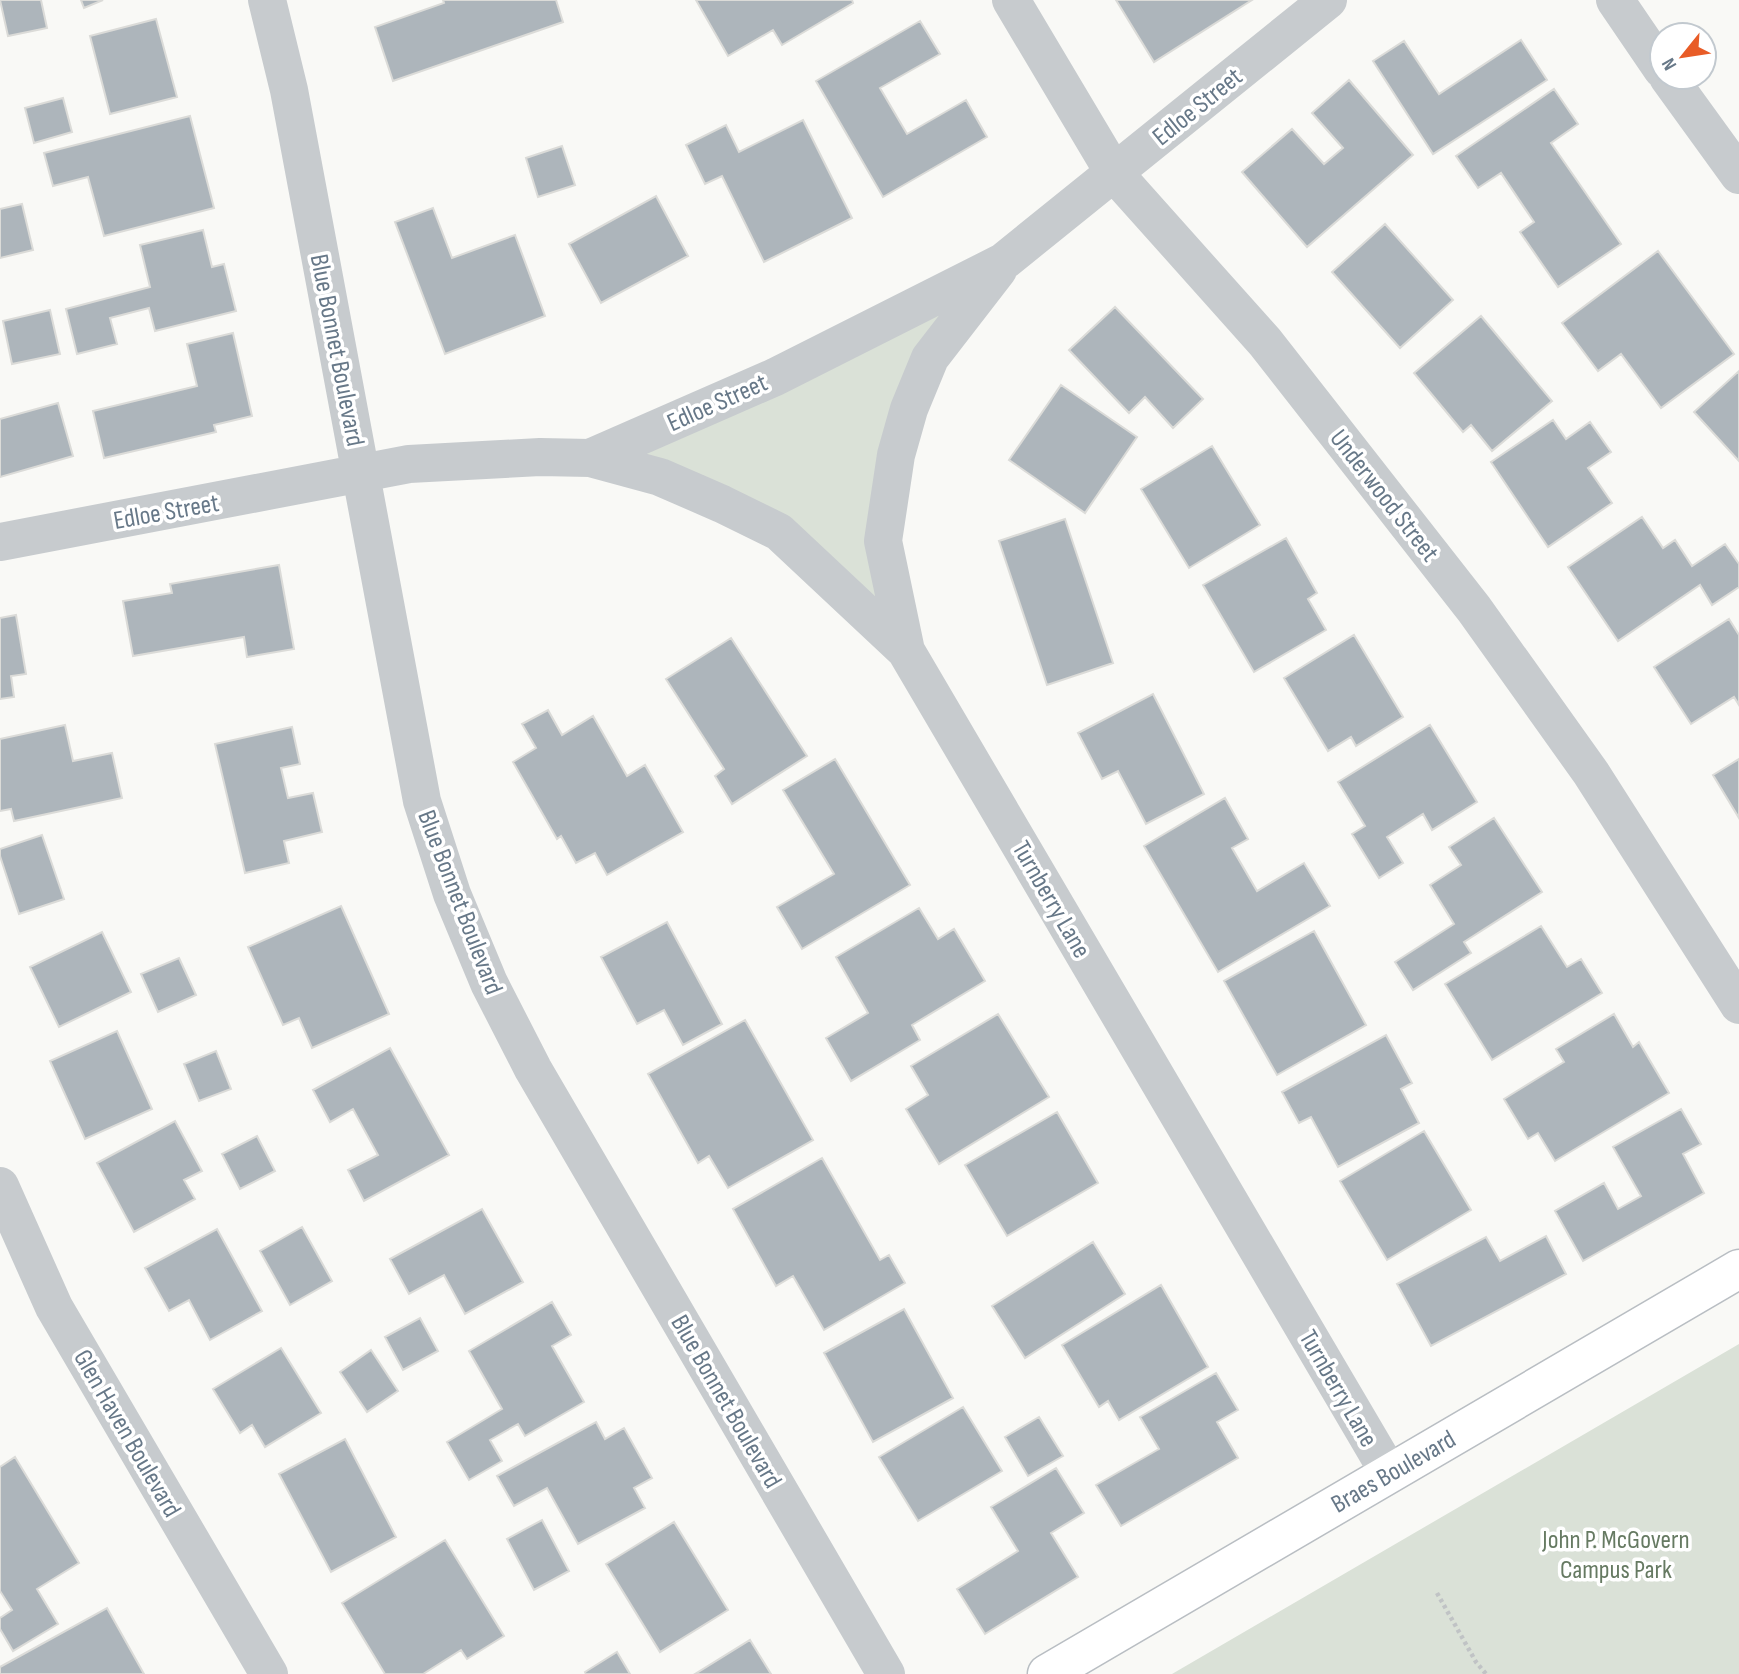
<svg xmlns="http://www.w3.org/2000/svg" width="1739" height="1674" viewBox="0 0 1739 1674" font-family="'Sofia Sans Condensed',sans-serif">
	<rect width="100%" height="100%" fill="#f9f9f6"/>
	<path fill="#dae1d7" d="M1003,262L896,455L906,651L779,532L590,458Z
		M1739,1344V1674H1172Z"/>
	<path fill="#adb5bb" stroke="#dbdbd8" stroke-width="2" d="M0,0H41L47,28L8,36Z
		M81,0H103L84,8Z
		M443,0H556L563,22L393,81L375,27L444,3Z
		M696,0H852L853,3L782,45L773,30L728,56Z
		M1116,0H1252L1154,62Z
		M156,19L177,97L110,114L90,36Z
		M920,21L940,54L880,88L907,134L966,100L987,137L883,197L816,81Z
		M1521,40L1547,80L1433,154L1373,61L1404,41L1439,94Z
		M1349,80L1413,155L1307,247L1242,172L1292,129L1324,164L1343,148L1312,113Z
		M1554,89L1578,124L1551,143L1621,244L1558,287L1520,232L1534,222L1501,173L1478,188L1456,156Z
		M63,98L72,132L34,143L25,108Z
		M190,116L214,208L104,236L88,177L53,186L44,153Z
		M803,120L852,218L764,262L722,176L705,184L686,145L726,125L739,152Z
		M562,146L575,185L538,197L526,158Z
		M656,196L688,256L601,303L569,244Z
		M22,204L33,250L0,258V209Z
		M433,208L452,258L515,235L545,316L445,354L395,222Z
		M1385,224L1453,300L1400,348L1332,272Z
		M203,230L212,267L224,264L236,311L155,331L149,308L110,318L117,344L77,354L66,309L150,287L140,245Z
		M1658,251L1734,354L1661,408L1621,354L1598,371L1562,323Z
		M1115,307L1203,399L1173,428L1145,397L1129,413L1069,350Z
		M50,310L60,354L12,364L3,321Z
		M1481,316L1552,401L1492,451L1471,425L1463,432L1414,373Z
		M233,333L252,416L214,425L216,432L104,458L93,411L197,386L187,344Z
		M1739,371V461L1694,412Z
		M1061,385L1137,437L1085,513L1009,460Z
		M58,403L73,456L0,477V419Z
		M1553,420L1566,439L1590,422L1611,452L1588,468L1612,503L1548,547L1491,462Z
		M1212,446L1260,525L1189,568L1141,489Z
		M1642,517L1663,548L1675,540L1692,566L1725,544L1739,564V587L1712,605L1700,585L1618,641L1568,567Z
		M1065,519L1113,663L1047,685L999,541Z
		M1286,538L1317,593L1308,599L1326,630L1254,672L1203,585Z
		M279,565L294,649L247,657L244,637L133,656L123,601L172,593L170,584Z
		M16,615L26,674L11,676L14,697L0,699V618Z
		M1729,619L1739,635V705L1734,697L1691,724L1654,667Z
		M1354,635L1403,717L1356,746L1351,737L1328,751L1284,678Z
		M731,638L807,756L732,804L715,776L724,769L666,679Z
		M1153,694L1204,794L1146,824L1118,771L1102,779L1078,733Z
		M548,710L562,735L593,716L627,776L645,765L683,832L607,875L595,853L576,863L561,836L557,839L513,762L536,748L522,724Z
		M65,725L73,761L112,753L122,798L14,821L11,809L0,811V739Z
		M1430,725L1477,802L1432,830L1423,814L1387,837L1403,863L1379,878L1352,834L1365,826L1338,782Z
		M292,727L300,764L281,768L288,798L313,793L322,832L284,841L289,863L245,873L215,744Z
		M835,759L910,885L802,949L777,907L834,874L783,790Z
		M1739,759V818L1713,775Z
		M1225,798L1248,839L1232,848L1257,891L1304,863L1330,906L1218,972L1144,846Z
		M1494,818L1542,892L1464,942L1471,953L1413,990L1395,962L1454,924L1430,885L1461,865L1449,847Z
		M42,835L64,899L19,914L0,856V849Z
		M341,906L389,1014L312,1048L299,1018L283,1025L248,947Z
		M919,908L938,939L954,929L985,981L912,1025L920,1040L851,1081L826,1038L868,1013L836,957Z
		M667,922L722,1024L683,1045L664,1010L637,1024L601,957Z
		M1541,926L1567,967L1581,959L1602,993L1492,1060L1445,984Z
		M1314,931L1366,1025L1277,1075L1224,981Z
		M102,932L131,992L59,1027L30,967Z
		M179,958L196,995L158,1012L141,974Z
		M998,1014L1049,1097L939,1164L906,1109L928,1095L911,1066Z
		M1614,1014L1633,1047L1639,1042L1669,1093L1555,1161L1538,1133L1528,1139L1504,1099L1564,1062L1556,1049Z
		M745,1020L813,1140L728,1188L709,1156L698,1163L648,1074Z
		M117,1031L152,1109L85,1139L50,1061Z
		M1386,1035L1412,1083L1401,1089L1419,1123L1338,1167L1311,1117L1299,1123L1282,1092Z
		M390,1048L449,1155L364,1201L348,1170L378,1155L353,1109L330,1122L313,1090Z
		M216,1051L231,1089L199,1101L184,1064Z
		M1681,1109L1701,1144L1683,1154L1704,1193L1583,1261L1555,1211L1604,1183L1618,1209L1641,1196L1613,1147Z
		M1057,1112L1098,1183L1007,1236L965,1165Z
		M175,1121L202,1171L184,1180L195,1199L134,1232L97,1163Z
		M1424,1131L1471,1210L1387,1260L1340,1181Z
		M257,1136L275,1171L240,1189L222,1154Z
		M822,1158L880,1260L889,1255L905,1283L824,1330L793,1276L776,1286L733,1209Z
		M482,1209L523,1282L465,1314L444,1275L409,1294L390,1259Z
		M302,1227L332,1281L290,1305L260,1251Z
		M217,1229L262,1311L210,1340L189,1300L169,1311L145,1268Z
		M1546,1236L1566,1274L1431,1346L1397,1284L1486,1237L1500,1261Z
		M1093,1242L1125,1294L1025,1358L992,1306Z
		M1161,1285L1208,1367L1119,1420L1108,1401L1099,1407L1062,1345Z
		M552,1302L571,1335L552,1346L584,1402L525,1436L518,1424L490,1440L502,1461L469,1480L447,1442L502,1409L469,1351Z
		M904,1309L953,1398L873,1442L824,1353Z
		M420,1318L438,1351L403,1370L385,1337Z
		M281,1348L321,1413L265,1447L252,1425L240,1433L213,1389Z
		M371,1350L398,1391L367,1412L340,1372Z
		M1216,1373L1238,1410L1217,1422L1238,1458L1121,1526L1096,1485L1159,1449L1140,1417Z
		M963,1407L1002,1471L918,1521L879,1457Z
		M1039,1417L1063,1456L1028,1476L1005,1437Z
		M596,1422L605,1439L624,1428L652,1478L634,1488L645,1508L578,1544L547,1488L514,1506L497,1476Z
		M345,1439L396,1537L331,1572L279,1474Z
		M15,1457L79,1563L37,1589L58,1624L13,1651L0,1629V1618L12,1610L0,1591V1467Z
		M1056,1468L1084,1513L1051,1533L1078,1577L985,1634L957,1589L1018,1551L991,1507Z
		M542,1520L569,1571L534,1590L507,1539Z
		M674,1522L728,1610L660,1652L606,1564Z
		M445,1540L504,1636L467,1659L461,1650L423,1674H385L342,1603Z
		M107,1608L144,1674H0V1667Z
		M750,1640L771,1674H695Z
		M617,1652L630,1674H586L585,1672Z"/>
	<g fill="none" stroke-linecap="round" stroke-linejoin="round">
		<defs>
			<path id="secondary" d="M1047,1674L1739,1269"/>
		</defs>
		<use href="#secondary" stroke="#b9bec3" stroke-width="41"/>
		<path stroke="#c0c3c5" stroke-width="4.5" stroke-dasharray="3.5 3.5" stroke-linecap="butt" d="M1437,1593L1476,1662L1486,1674"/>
		<path stroke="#c7cbce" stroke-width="38" d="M267,0L289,90L422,801L452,894L489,983L533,1069L886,1674
			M1011,0L1114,173L1265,342L1474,609L1591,773L1739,1005
			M1615,0L1662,69
			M1668,77L1739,175
			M590,458L660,477L722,504L779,532L906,651L1389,1473
			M0,542L409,464L540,457L590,458L775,377L1003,262L1328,0
			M906,651L883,541L896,455L909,409L930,358L998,270
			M0,1186L54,1307L269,1674"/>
		<use href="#secondary" stroke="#fff" stroke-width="38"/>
	</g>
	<g text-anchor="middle" stroke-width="7" stroke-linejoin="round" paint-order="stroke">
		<g font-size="26" fill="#677888" stroke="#fff">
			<text transform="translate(1197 106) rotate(-39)" y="9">Edloe Street</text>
			<text transform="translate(338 350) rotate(79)" y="9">Blue Bonnet Boulevard</text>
			<text transform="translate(717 402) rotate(-24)" y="9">Edloe Street</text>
			<text transform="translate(1385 495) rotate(52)" y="9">Underwood Street</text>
			<text transform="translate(166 511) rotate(-10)" y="9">Edloe Street</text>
			<text transform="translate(1052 899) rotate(60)" y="9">Turnberry Lane</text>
			<text transform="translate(461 902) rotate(69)" y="9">Blue Bonnet Boulevard</text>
			<text transform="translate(1339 1388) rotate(60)" y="9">Turnberry Lane</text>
			<text transform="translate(727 1401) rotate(60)" y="9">Blue Bonnet Boulevard</text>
			<text transform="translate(128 1433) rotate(60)" y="9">Glen Haven Boulevard</text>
			<text transform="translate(1393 1471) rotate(-30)" y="9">Braes Boulevard</text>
		</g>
		<g font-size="26" fill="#667a62" stroke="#fff">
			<text x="1616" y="1548">John P. McGovern<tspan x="1616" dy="30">Campus Park</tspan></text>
		</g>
	</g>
	<g transform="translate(1683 56) rotate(240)"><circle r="33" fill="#ffffff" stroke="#c2c9cf" stroke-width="2"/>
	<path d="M0-5L12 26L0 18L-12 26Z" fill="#e85c27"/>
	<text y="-10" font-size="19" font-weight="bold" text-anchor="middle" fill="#677888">N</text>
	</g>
</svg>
